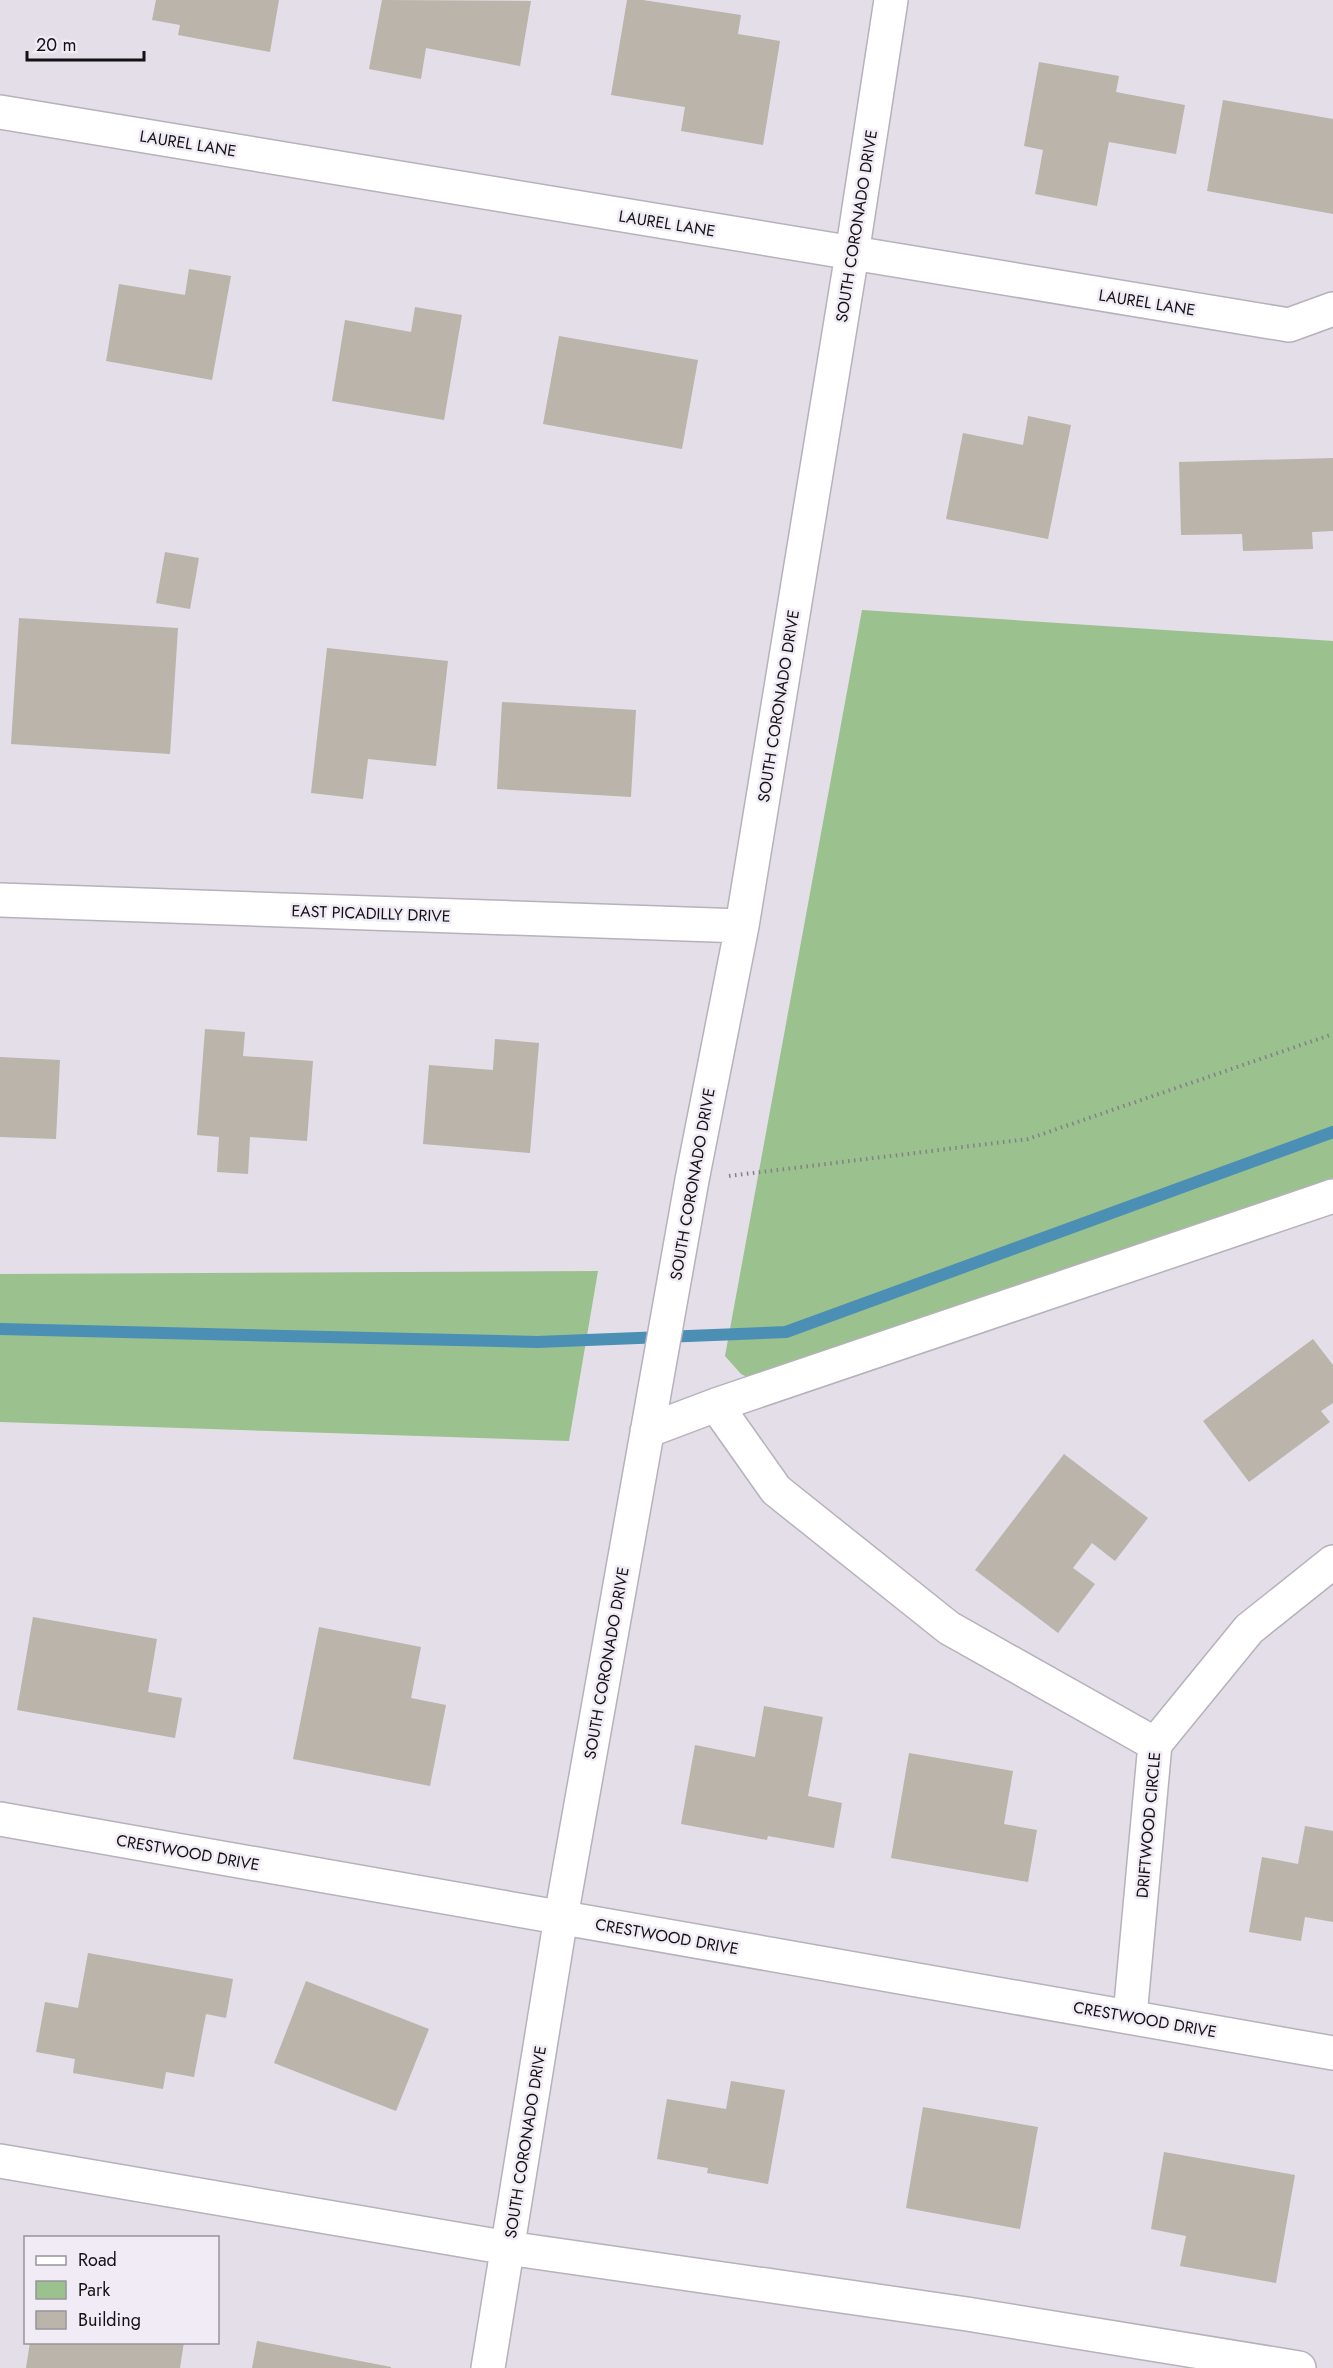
<svg xmlns="http://www.w3.org/2000/svg" width="1333" height="2368" viewBox="0 0 1333 2368" font-family="Jost,sans-serif">
	<rect width="100%" height="100%" fill="#e3dee8"/>
	<path fill="#9ac18e" d="M862,610L1333,641V1186L755,1381L741,1374L725,1356Z
		M598,1271L569,1441L0,1422V1274Z"/>
	<g fill="none" stroke-linecap="round" stroke-linejoin="round">
		<path stroke="#4b8fb5" stroke-width="12" d="M0,1329L537,1342L786,1332L1333,1132"/>
	</g>
	<path fill="#bab4ab" d="M156,0H279L270,52L178,35L180,25L152,20Z
		M382,0L531,1L520,66L426,48L421,79L369,69Z
		M627,0H643L741,15L738,34L780,41L763,145L681,131L685,107L611,95Z
		M1039,62L1119,76L1116,92L1185,105L1176,154L1109,142L1097,206L1035,194L1043,150L1024,146Z
		M1223,100L1333,119V214L1207,191Z
		M189,269L231,276L212,380L106,361L119,284L185,295Z
		M415,307L462,315L444,420L332,401L345,320L411,332Z
		M559,336L698,360L682,449L543,424Z
		M1028,416L1071,425L1048,539L946,519L963,433L1023,445Z
		M1333,458V531L1312,532L1313,549L1243,551L1242,534L1181,535L1179,462Z
		M165,552L199,558L190,609L156,603Z
		M19,618L178,628L170,754L11,744Z
		M327,648L448,661L436,766L368,759L363,799L311,793Z
		M502,702L636,710L631,797L497,789Z
		M205,1029L245,1032L243,1056L313,1061L307,1141L250,1137L248,1174L217,1172L219,1137L197,1135Z
		M495,1039L539,1043L530,1153L423,1144L429,1065L493,1070Z
		M0,1057L60,1060L56,1139L0,1137Z
		M1313,1339L1333,1365V1403L1321,1411L1330,1422L1249,1482L1203,1421Z
		M1064,1454L1148,1518L1115,1561L1092,1543L1073,1568L1095,1584L1058,1633L975,1570Z
		M33,1617L157,1639L148,1692L182,1698L175,1738L17,1710Z
		M319,1627L421,1647L411,1698L446,1705L430,1786L293,1759Z
		M764,1706L823,1717L808,1796L842,1803L834,1848L768,1836L767,1840L681,1824L695,1745L755,1757Z
		M909,1753L1013,1771L1004,1824L1037,1830L1028,1882L891,1858Z
		M1305,1826L1333,1831V1922L1305,1917L1301,1941L1249,1932L1262,1857L1298,1864Z
		M88,1953L233,1979L226,2018L206,2014L194,2077L166,2072L163,2089L73,2073L75,2059L36,2052L45,2002L78,2008Z
		M306,1981L429,2029L396,2111L274,2063Z
		M731,2081L785,2090L768,2184L707,2173L708,2168L657,2159L667,2099L726,2109Z
		M923,2107L1038,2127L1020,2229L906,2208Z
		M1164,2152L1295,2175L1276,2283L1180,2266L1186,2236L1151,2229Z
		M257,2341L391,2367V2368H252Z
		M30,2342H184L180,2368H26Z"/>
	<g fill="none" stroke-linecap="round" stroke-linejoin="round">
		<defs>
			<path id="minor" d="M0,112L1289,325L1333,309
				M0,900L742,926
				M716,1405L776,1490L949,1628L1155,1744
				M647,1431L716,1405L1333,1196
				M0,1819L1333,2053
				M1130,2016L1155,1744L1249,1629L1333,1562
				M0,2161L508,2248L967,2314L1299,2368
				M488,2368L561,1917L692,1180L742,926L852,254L891,0"/>
		</defs>
		<use href="#minor" stroke="#b6b1ba" stroke-width="36"/>
		<path stroke="#848087" stroke-width="4" stroke-dasharray="1.5 4.5" stroke-linecap="butt" d="M729,1176L1028,1139L1333,1034"/>
		<use href="#minor" stroke="#fff" stroke-width="33"/>
	</g>
	<g text-anchor="middle" stroke-width="5" stroke-linejoin="round" paint-order="stroke">
		<g font-size="16" fill="#121114" stroke="#f0ebf5">
			<text transform="translate(188 143) rotate(9)" y="6">LAUREL LANE</text>
			<text transform="translate(667 223) rotate(9)" y="6">LAUREL LANE</text>
			<text transform="translate(856 226) rotate(-81)" y="6">SOUTH CORONADO DRIVE</text>
			<text transform="translate(1147 302) rotate(9)" y="6">LAUREL LANE</text>
			<text transform="translate(778 706) rotate(-81)" y="6">SOUTH CORONADO DRIVE</text>
			<text transform="translate(371 913) rotate(2)" y="6">EAST PICADILLY DRIVE</text>
			<text transform="translate(692 1184) rotate(-80)" y="6">SOUTH CORONADO DRIVE</text>
			<text transform="translate(606 1663) rotate(-80)" y="6">SOUTH CORONADO DRIVE</text>
			<text transform="translate(1148 1825) rotate(-85)" y="6">DRIFTWOOD CIRCLE</text>
			<text transform="translate(188 1852) rotate(10)" y="6">CRESTWOOD DRIVE</text>
			<text transform="translate(667 1936) rotate(10)" y="6">CRESTWOOD DRIVE</text>
			<text transform="translate(1145 2019) rotate(10)" y="6">CRESTWOOD DRIVE</text>
			<text transform="translate(525 2142) rotate(-81)" y="6">SOUTH CORONADO DRIVE</text>
		</g>
	</g>
	<rect x="24" y="2236" width="195" height="108" fill="#f0ebf5" stroke="#97949b" stroke-width="1.5"/>
	<rect x="36" y="2256" width="30" height="9" fill="#ffffff" stroke="#97949b" stroke-width="1.5"/>
	<text x="78" y="2266" font-size="18" fill="#121114">Road</text>
	<rect x="36" y="2281" width="30" height="18" fill="#9ac18e" stroke="#97949b" stroke-width="1.5"/>
	<text x="78" y="2296" font-size="18" fill="#121114">Park</text>
	<rect x="36" y="2311" width="30" height="18" fill="#bab4ab" stroke="#97949b" stroke-width="1.5"/>
	<text x="78" y="2326" font-size="18" fill="#121114">Building</text>
	<path d="M27 51v9h117v-9" fill="none" stroke="#121114" stroke-width="3"/>
	<text x="36" y="51" font-size="18" fill="#121114" stroke="#f0ebf5" stroke-width="4.5" paint-order="stroke">20 m</text>
</svg>
